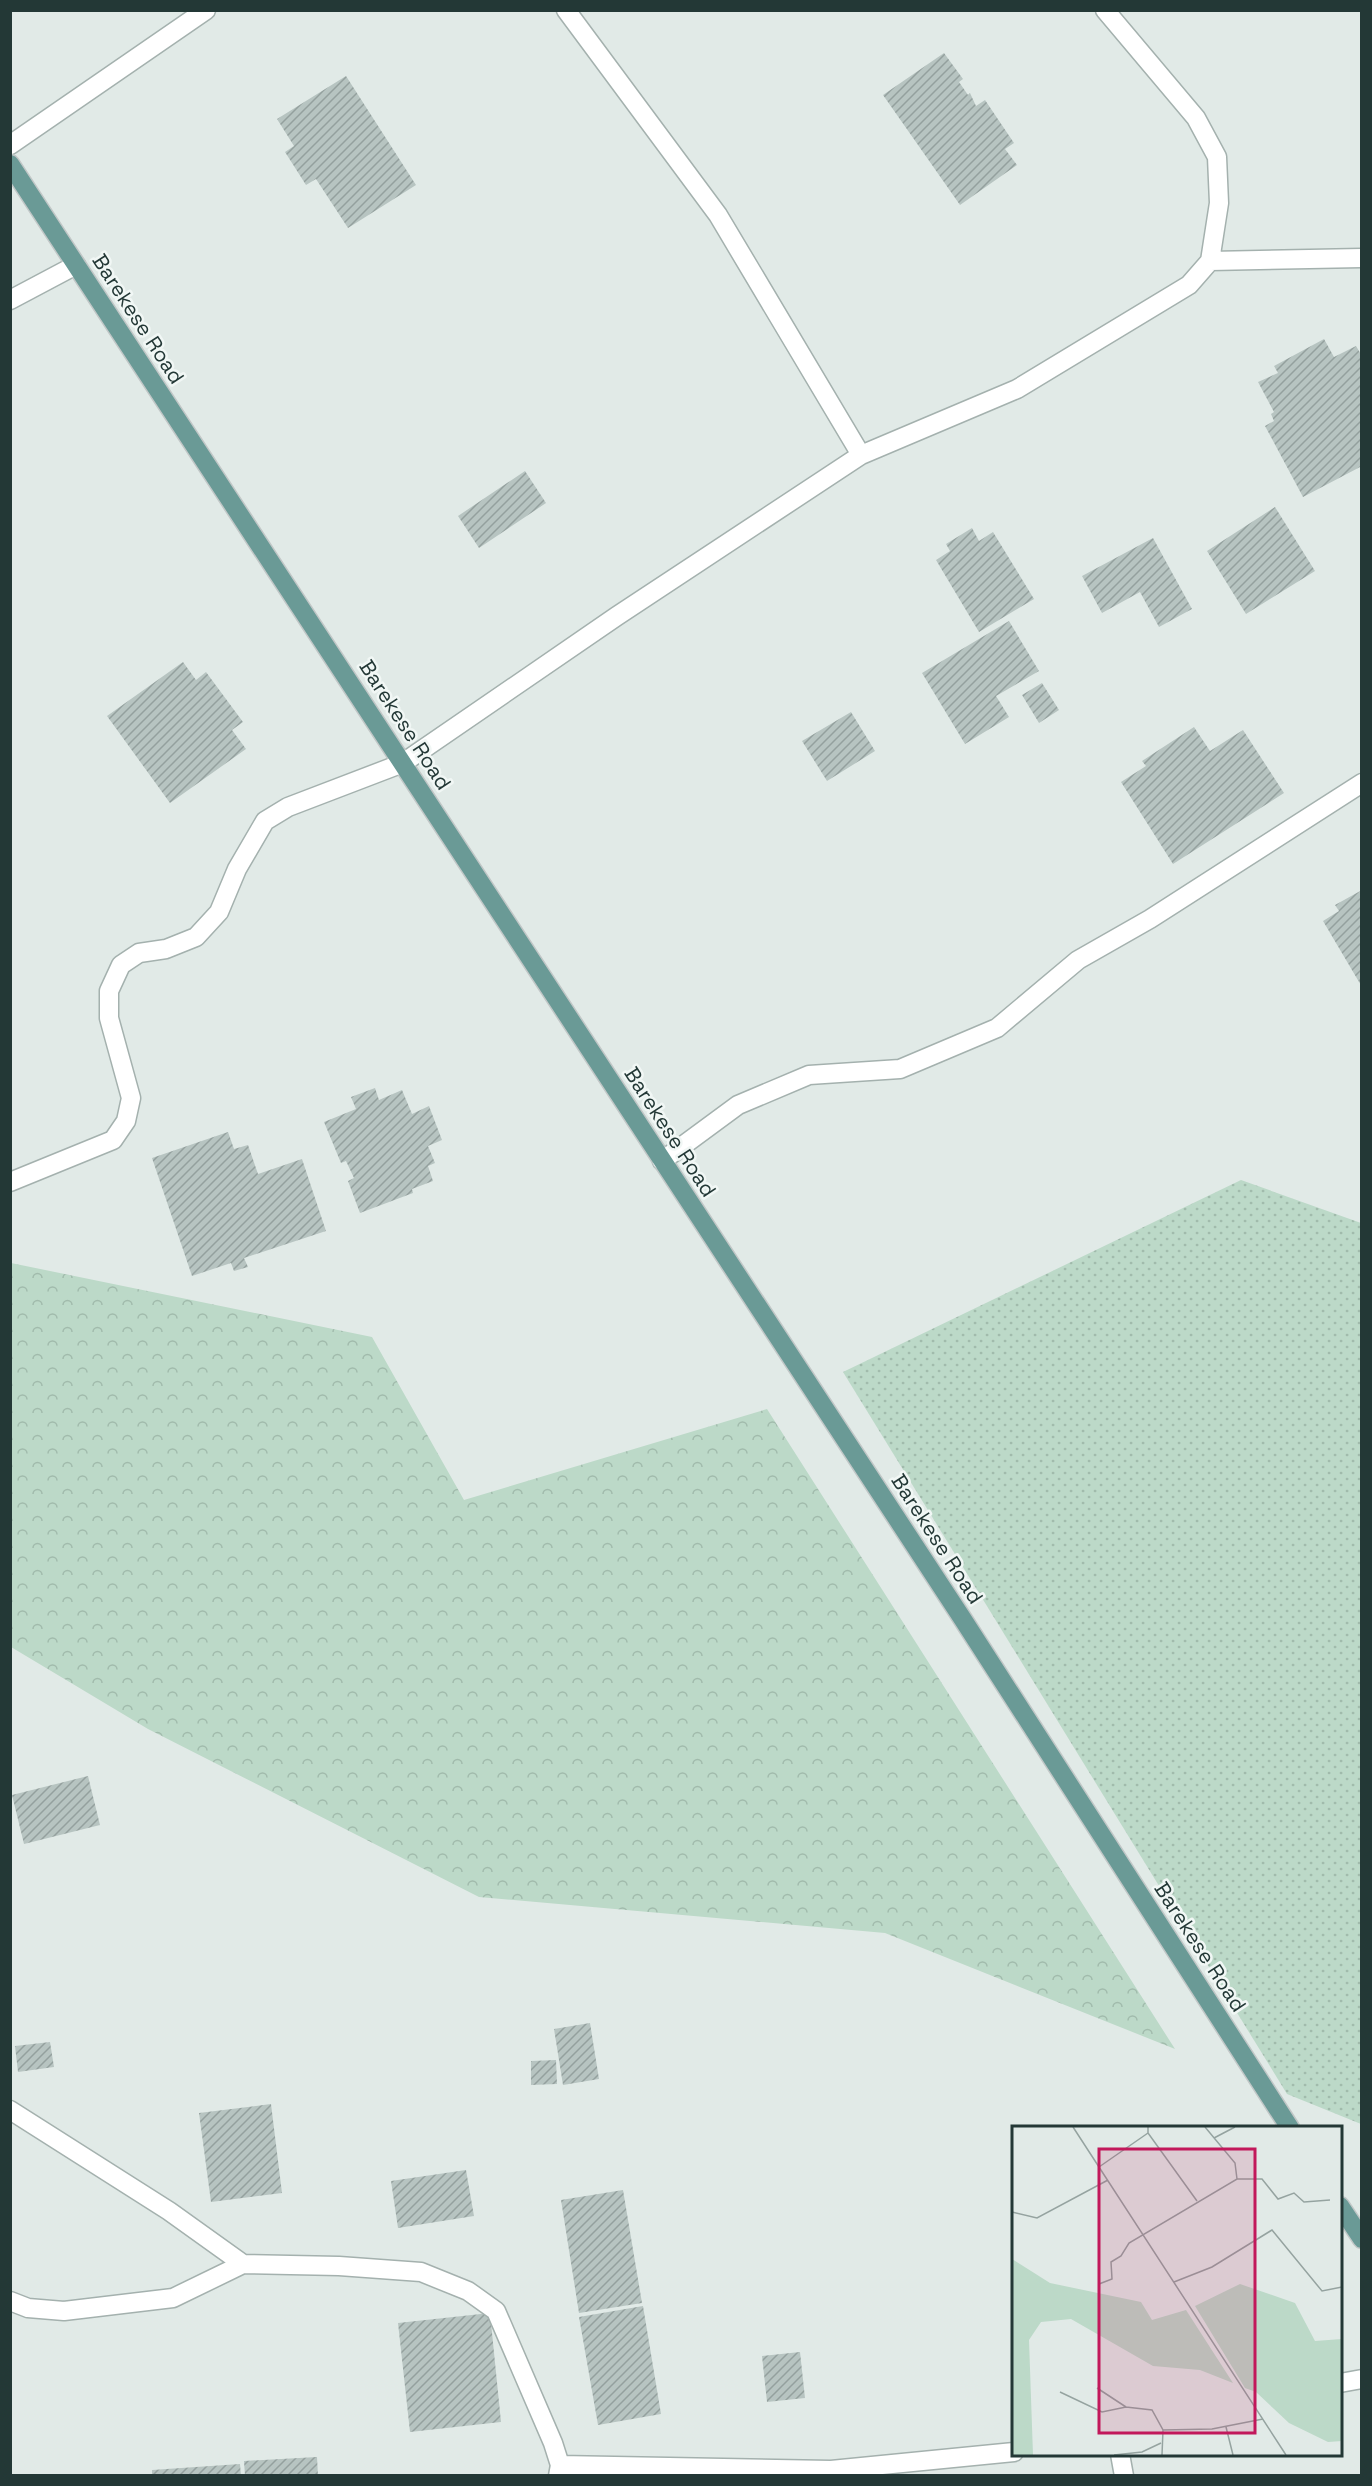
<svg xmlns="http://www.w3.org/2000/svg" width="1372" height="2486" viewBox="0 0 1372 2486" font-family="'Space Grotesk',sans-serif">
	<defs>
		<pattern id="grass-dots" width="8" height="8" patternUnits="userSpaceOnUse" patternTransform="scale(1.5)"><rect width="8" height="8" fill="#bcd9c8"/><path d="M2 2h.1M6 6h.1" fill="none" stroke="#a1bbac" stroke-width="1.8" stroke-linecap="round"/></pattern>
		<pattern id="forest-crowns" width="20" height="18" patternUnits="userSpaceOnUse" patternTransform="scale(1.5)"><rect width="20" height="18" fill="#bcd9c8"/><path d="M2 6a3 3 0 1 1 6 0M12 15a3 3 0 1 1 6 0" fill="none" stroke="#a1bbac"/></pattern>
		<pattern id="building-hatch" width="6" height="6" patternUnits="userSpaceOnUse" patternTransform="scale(1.5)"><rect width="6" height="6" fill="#b7c4c1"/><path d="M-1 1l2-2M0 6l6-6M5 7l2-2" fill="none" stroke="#94a09e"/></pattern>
	</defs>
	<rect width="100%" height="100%" fill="#e1eae7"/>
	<path fill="url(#grass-dots)" d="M1241,1180L1361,1223V2124L1287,2094L843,1372Z"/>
	<path fill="url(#forest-crowns)" d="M11,1263L372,1337L464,1500L767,1409L1175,2049L885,1933L479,1897L148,1729L11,1647Z"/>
	<path fill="url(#building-hatch)" d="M944,53L963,79L959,82L968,95L970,93L976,106L985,100L1014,143L1005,149L1017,165L960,205L883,95Z
		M346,76L416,185L348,228L316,179L306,185L285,152L294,146L277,119Z
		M1324,339L1334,357L1356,346L1362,356V466L1303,497L1265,426L1274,421L1271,414L1274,412L1258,382L1278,373L1274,366Z
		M525,471L546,503L479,548L458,516Z
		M1275,507L1315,571L1246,614L1207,551Z
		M972,528L979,541L993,532L1034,599L979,632L936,560L950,551L946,544Z
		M1153,538L1192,609L1159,627L1140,592L1102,613L1082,576Z
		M1009,621L1039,671L996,696L1009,717L965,744L922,673Z
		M183,662L196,680L206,672L243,722L232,730L246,749L170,803L107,716Z
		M1042,683L1059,710L1039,723L1022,695Z
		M851,712L875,751L827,781L802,741Z
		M1194,727L1210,751L1243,730L1284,793L1173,864L1121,782L1146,766L1142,761Z
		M1362,890V987L1323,921L1339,911L1335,905Z
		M375,1088L379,1100L402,1090L412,1114L429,1106L442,1140L428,1146L435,1163L428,1166L433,1181L412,1189L413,1193L360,1213L348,1181L354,1178L346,1161L341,1163L324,1122L356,1109L351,1097Z
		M228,1132L234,1149L248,1145L258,1174L302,1159L326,1231L244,1258L248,1267L234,1271L231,1263L192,1276L152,1158Z
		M88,1776L100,1825L24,1844L12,1795Z
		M590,2023L599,2079L563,2085L554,2029Z
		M50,2042L54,2067L18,2072L15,2046Z
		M556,2060L557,2084L531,2085V2061Z
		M271,2104L282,2193L211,2202L199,2113Z
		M466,2170L474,2216L398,2228L391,2181Z
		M623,2190L642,2303L579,2313L561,2200Z
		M643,2306L661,2414L598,2425L579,2317Z
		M490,2313L501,2422L410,2432L398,2323Z
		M800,2352L805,2398L767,2402L762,2356Z
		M317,2457L318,2476H245L244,2461Z
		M240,2464L241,2476H152V2470Z"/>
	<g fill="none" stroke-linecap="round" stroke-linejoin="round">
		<defs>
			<path id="minor" d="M566,10L718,215L861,455
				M10,145L206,10
				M1210,261L1362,258
				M10,300L76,265
				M662,1161L738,1105L809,1075L900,1069L997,1028L1078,960L1150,919L1362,783
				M10,1182L113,1140L126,1121L131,1098L109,1018V991L121,965L139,953L166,949L196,937L219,912L237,869L265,821L288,807L403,763L617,616L861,455L1017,389L1189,285L1210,261L1219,203L1217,157L1196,118L1105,10
				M10,2110L169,2211L243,2264
				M10,2301L28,2308L64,2311L173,2298L243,2264L339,2266L421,2272L468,2291L496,2311L553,2443L560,2465L558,2476
				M1340,2383L1362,2379
				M1120,2454L1124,2476
				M560,2465L831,2470L1014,2452"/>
			<path id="major" d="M10,164L962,1618L1290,2128
				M1340,2206L1362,2239"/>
		</defs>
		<use href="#minor" stroke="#a4b1ae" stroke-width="21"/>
		<use href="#major" stroke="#c1c7c7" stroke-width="21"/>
		<use href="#minor" stroke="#fff" stroke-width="18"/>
		<use href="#major" stroke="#6a9a96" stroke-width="18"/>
	</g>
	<g text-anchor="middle" stroke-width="5" stroke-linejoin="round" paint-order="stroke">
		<g font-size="21" fill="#233836" stroke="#f1f7f5">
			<text transform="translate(138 319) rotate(57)" y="7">Barekese Road</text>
			<text transform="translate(405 725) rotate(57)" y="7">Barekese Road</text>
			<text transform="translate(670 1132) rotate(57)" y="7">Barekese Road</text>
			<text transform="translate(937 1539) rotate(57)" y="7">Barekese Road</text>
			<text transform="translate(1200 1947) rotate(57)" y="7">Barekese Road</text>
		</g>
	</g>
	<g transform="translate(1012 2126)">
		<rect width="330" height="330" fill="#e1eae7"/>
		<path d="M228,158L283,177L303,215L330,213V315L316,316L277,297L244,266L233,262L183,180Z" fill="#bcd9c8"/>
		<path d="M0,133L38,157L129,176L140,194L174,184L221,257L188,244L141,240L59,193L29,196L17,214L21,329H0Z" fill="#bcd9c8"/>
		<path fill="none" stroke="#95a3a0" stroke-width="1.5" d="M61,1L274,329M136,1V7L185,75M193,1L223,37L225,53M202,12L223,1M87,41L136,7M0,86L25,92L96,54M162,156L200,141L260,104L310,165L330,161M87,158L100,153L99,136L109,130L117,117L225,53H250L266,73L282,67L292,76L318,74M85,262L114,281M48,266L90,286L114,281L140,284L151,304L150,329M214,301L221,329M151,304L200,303L251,293M102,329L130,326L149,317"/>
		<path fill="#c2185b" fill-opacity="0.15" stroke="#c2185b" stroke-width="3" d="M87,23H243V307H87Z"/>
		<rect width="330" height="330" fill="none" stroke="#233836" stroke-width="3"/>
	</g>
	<rect width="1372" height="2486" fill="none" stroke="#233836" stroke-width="24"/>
</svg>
